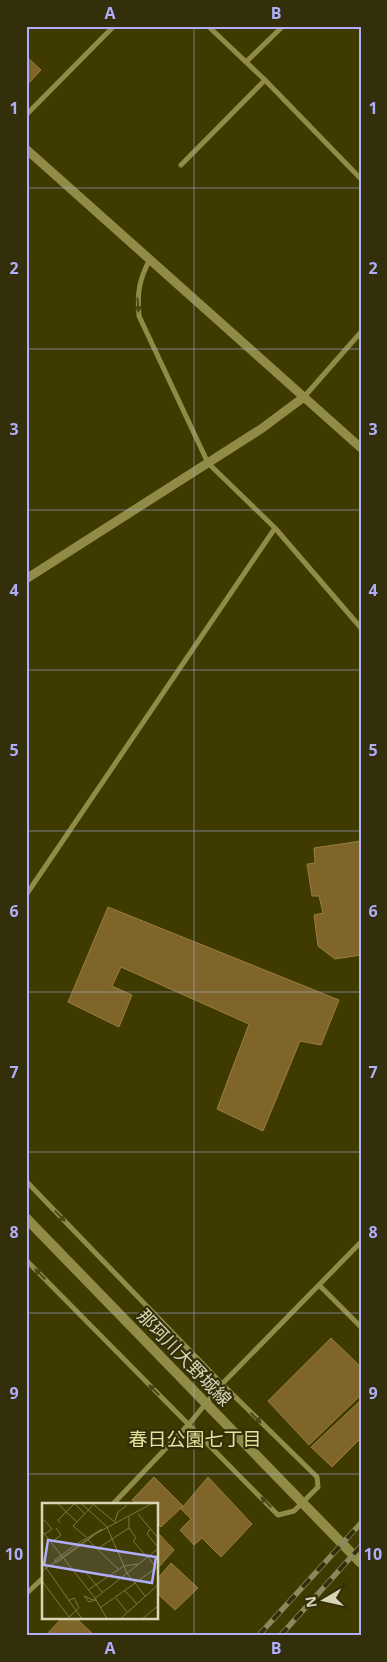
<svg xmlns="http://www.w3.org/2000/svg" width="387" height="1662" viewBox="0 0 387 1662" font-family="'Open Sans','Noto Sans JP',sans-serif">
	<rect width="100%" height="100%" fill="#3e3a00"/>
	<path fill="#7f6529" stroke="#9a7e3d" d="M26,56L41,70L26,86Z
		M361,841V955L335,959L318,946L314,915L323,913L319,896H312L307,864L315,863L314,848Z
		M108,907L339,1000L321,1045L300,1041L263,1131L217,1109L249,1024L121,967L112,986L132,995L119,1027L68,1002Z
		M331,1338L361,1367V1395L309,1445L268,1401Z
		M361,1400V1438L332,1467L311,1447Z
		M154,1477L183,1506L161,1527L158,1524V1504H137L132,1500Z
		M208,1477L252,1524L221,1557L202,1538L194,1545L180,1530L191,1519L181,1509Z
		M158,1533L174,1550L158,1568Z
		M171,1563L198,1588L175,1610L158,1594V1578Z
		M62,1618H76L93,1634L92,1636H45Z"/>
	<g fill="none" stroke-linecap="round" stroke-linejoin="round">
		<path stroke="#908c48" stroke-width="5" d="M208,26L265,80L361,179
			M246,62L283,26
			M26,115L114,26
			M181,165L265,80
			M150,259C139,280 137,292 139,316L208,463L275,528L361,628
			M304,397L361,332
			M26,895L275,528
			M26,1181L222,1384L317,1477L318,1487L294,1511L278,1515L26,1260
			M319,1285L361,1327
			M113,1504L189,1424L222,1384L361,1242
			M26,1594L44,1577"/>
		<path stroke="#908c48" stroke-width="9" d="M26,149L361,448
			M26,579L261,429L304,397"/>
		<path stroke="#908c48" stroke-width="10" d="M26,1218L361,1563"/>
		<defs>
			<path id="rail" d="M258,1636L361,1523
				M280,1636L361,1546"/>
		</defs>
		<use href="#rail" stroke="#8c895c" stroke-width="5.5"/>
		<use href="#rail" stroke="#322f0a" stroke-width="4" stroke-dasharray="11" stroke-linecap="butt"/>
	</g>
	<defs><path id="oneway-solid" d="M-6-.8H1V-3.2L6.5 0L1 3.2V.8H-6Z" transform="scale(1.25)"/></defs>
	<g fill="#4a461a">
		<use href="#oneway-solid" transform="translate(138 305) rotate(86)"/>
		<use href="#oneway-solid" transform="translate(60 1216) rotate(46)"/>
		<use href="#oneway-solid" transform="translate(40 1274) rotate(-135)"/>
		<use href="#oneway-solid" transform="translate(154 1390) rotate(-135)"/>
		<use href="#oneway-solid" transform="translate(256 1418) rotate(45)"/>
		<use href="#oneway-solid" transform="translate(266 1502) rotate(-135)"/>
	</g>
	<path fill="none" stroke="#b0aefa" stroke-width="1" stroke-opacity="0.55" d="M194,26V1636M26,188H361M26,349H361M26,510H361M26,670H361M26,831H361M26,992H361M26,1152H361M26,1313H361M26,1474H361"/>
	<g text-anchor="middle" stroke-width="4.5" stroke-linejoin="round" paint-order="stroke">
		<g font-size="18" fill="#d8d6b5" stroke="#322f0a">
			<text transform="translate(184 1358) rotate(46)" y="6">那珂川大野城線</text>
		</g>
		<g font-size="19" fill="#e6e29c" stroke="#322f0a">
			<text x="195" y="1446">春日公園七丁目</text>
		</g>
	</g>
	<g transform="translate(42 1503)">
		<rect width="116" height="116" fill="#3e3a00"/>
		<path fill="none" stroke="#7c7848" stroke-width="1" d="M15,0L35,19M32,0L43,11M39,0L65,24L85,70L103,93M52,2L74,20M96,11L116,35L117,41M2,17L10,26L3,31M73,18L76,9L85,2M18,20L16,17L33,0M87,25L94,35L91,38L105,54M60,26L46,37L14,60L13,57L33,42ZM108,26L105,31L115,43M0,28L53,95L65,116M44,34L31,23L53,0M46,37L77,67M10,39L19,32L14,25M55,46L87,25V14M105,53L117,68M0,59L40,116M0,68L53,31L111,0M45,71L61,90M0,78L27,114L37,105L32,95L26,98M46,87L82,63L96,61M83,88L95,101M74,95L85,109M54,97L47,99L42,93L51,97L117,45M58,105L114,65M78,116L117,81M100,116L117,102"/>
		<path fill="#b0aefa" fill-opacity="0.15" stroke="#b0aefa" stroke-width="2.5" d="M6,37L114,54L110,80L2,62Z"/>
		<rect width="116" height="116" fill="none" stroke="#d8d6b5" stroke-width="2.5"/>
	</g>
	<rect width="387" height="1662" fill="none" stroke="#322f0a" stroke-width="55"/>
	<g transform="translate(324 1600) rotate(261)" stroke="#322f0a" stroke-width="4" paint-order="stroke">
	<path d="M0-4L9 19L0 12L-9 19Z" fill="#d8d6b5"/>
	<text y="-8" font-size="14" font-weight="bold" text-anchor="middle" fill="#d8d6b5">N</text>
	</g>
	<rect x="28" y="28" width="332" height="1606" fill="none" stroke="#b0aefa" stroke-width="2"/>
	<g font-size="16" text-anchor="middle" font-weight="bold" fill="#b0aefa">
		<text x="110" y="19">A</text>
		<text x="276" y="19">B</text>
		<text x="14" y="114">1</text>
		<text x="373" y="114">1</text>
		<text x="14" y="274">2</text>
		<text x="373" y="274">2</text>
		<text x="14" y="435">3</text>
		<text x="373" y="435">3</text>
		<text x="14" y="596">4</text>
		<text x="373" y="596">4</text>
		<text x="14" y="756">5</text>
		<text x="373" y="756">5</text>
		<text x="14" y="917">6</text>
		<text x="373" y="917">6</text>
		<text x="14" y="1078">7</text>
		<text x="373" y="1078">7</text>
		<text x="14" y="1238">8</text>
		<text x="373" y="1238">8</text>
		<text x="14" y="1399">9</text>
		<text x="373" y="1399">9</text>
		<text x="14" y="1560">10</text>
		<text x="373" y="1560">10</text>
		<text x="110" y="1654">A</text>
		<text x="276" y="1654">B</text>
	</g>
</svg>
